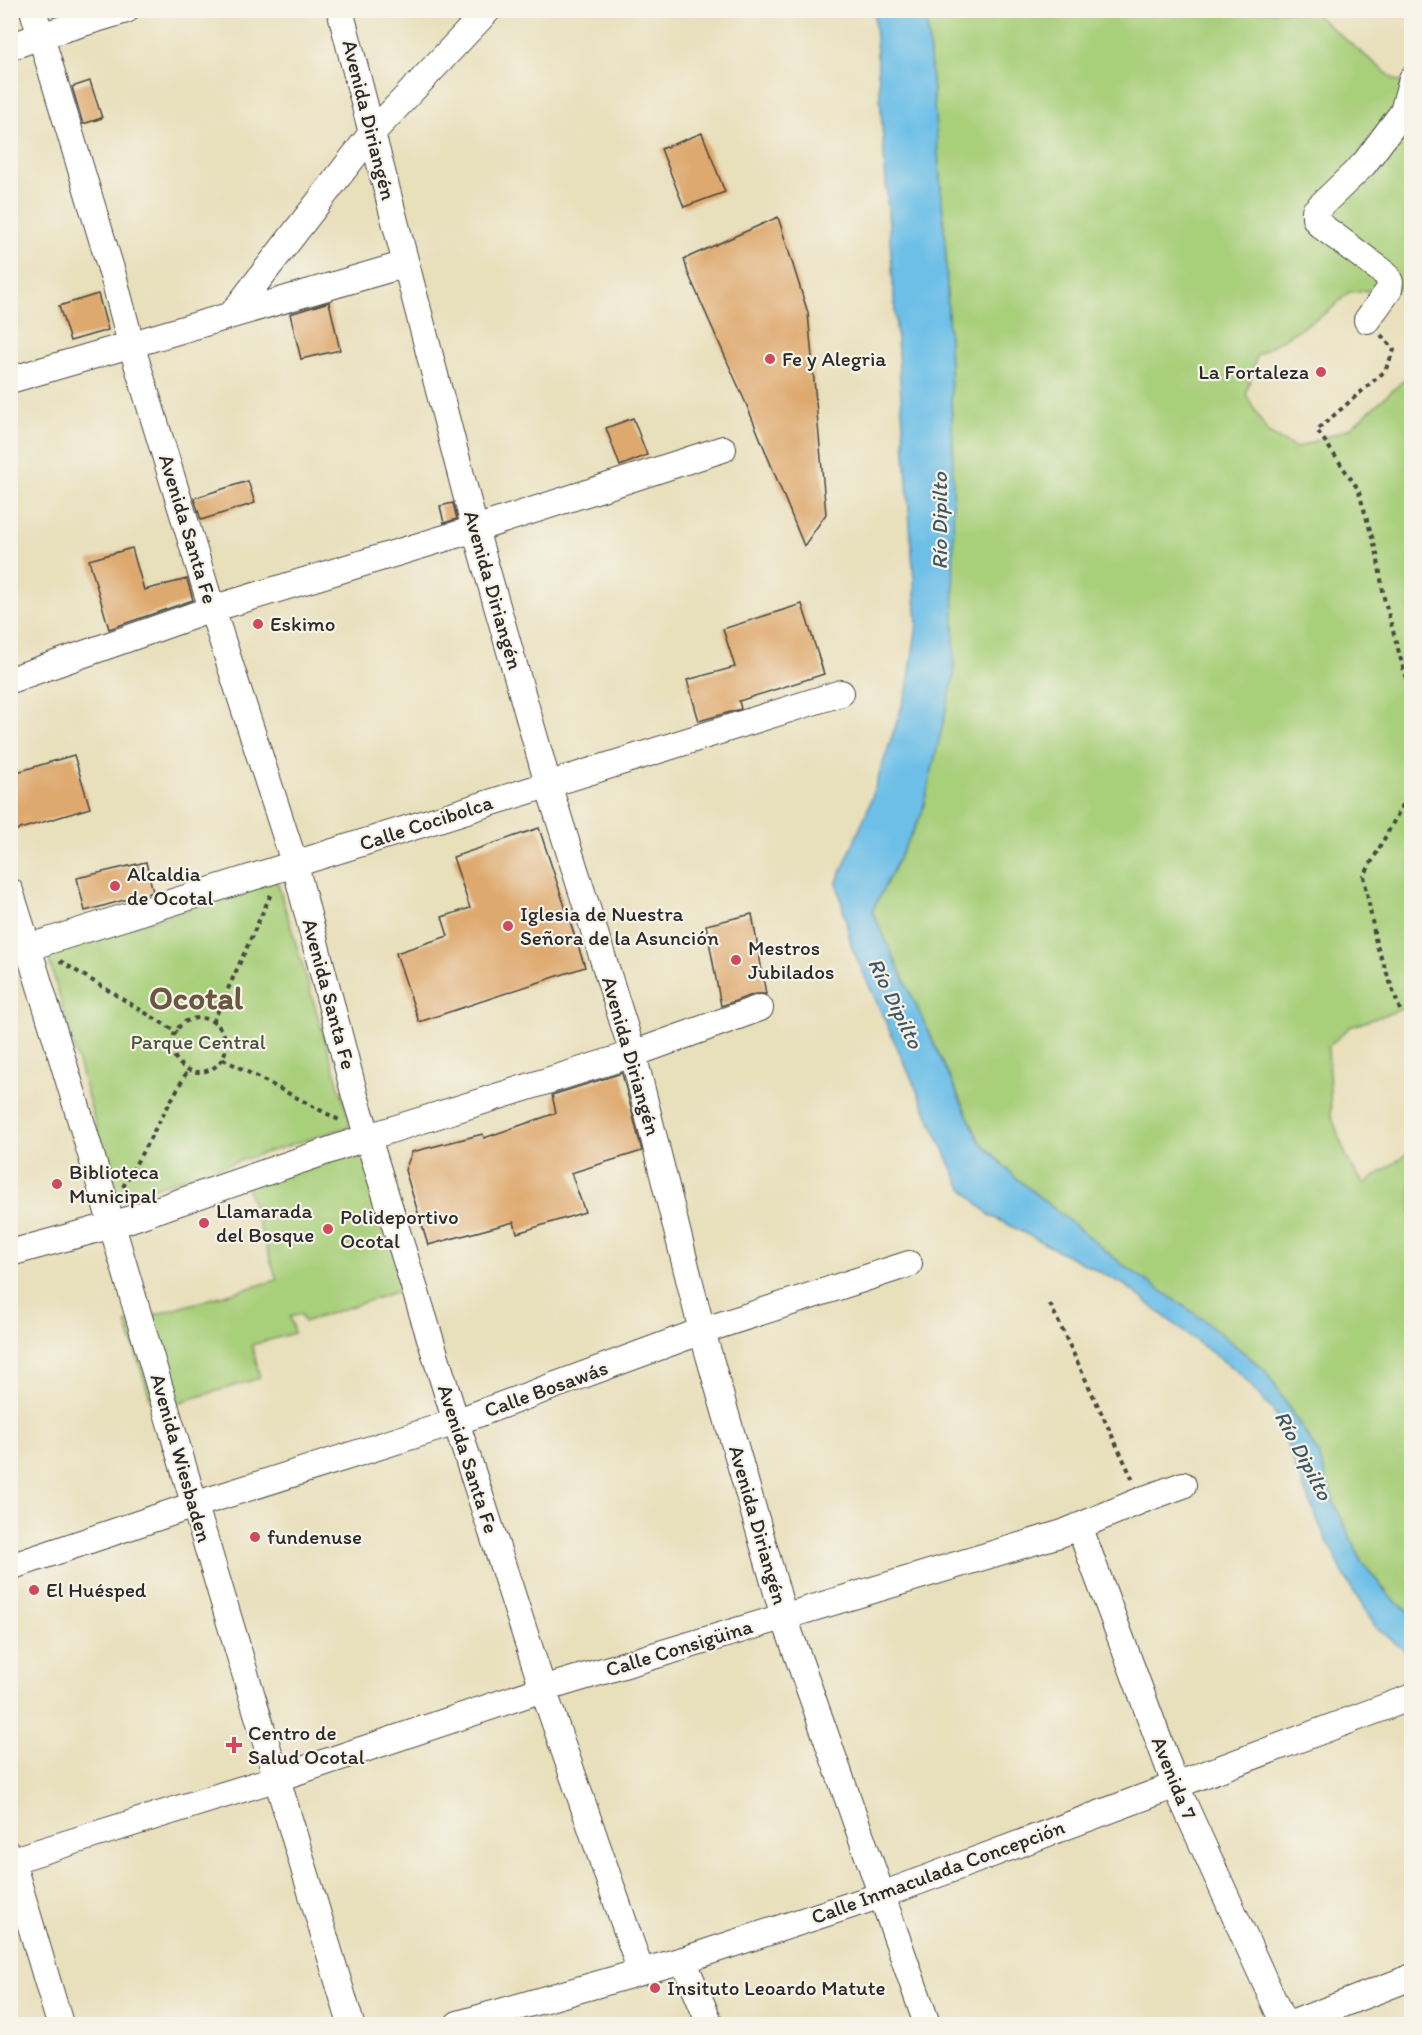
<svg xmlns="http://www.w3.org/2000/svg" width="1422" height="2035" viewBox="0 0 1422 2035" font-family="Itim,sans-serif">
	<rect width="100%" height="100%" fill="#f7f3e8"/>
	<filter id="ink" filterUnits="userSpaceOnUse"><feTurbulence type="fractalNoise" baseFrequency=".0167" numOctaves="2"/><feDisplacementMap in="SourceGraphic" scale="12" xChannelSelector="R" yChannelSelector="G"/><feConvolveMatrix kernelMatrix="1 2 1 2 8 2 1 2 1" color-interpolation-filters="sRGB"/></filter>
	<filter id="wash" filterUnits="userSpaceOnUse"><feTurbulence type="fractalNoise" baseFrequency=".008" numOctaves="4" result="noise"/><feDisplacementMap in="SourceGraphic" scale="24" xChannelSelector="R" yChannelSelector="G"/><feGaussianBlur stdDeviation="1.35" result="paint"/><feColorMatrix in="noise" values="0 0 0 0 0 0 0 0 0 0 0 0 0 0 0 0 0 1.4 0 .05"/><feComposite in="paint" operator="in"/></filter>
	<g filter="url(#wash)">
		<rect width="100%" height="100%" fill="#e8dfbb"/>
		<path fill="#a8cf7a" stroke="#6a7d52" stroke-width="1.5" d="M924,11H1311L1394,79L1411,87V287L1349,292L1329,311L1257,355L1246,394L1268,433L1296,448L1350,428L1411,374V1006L1350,1027L1328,1047L1331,1114L1347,1159L1364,1184L1411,1151V1614L1390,1597L1362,1562L1334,1503L1319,1455L1265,1370L1204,1320L1122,1264L1016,1178L979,1140L872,911L922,813L953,448L945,238L928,33Z
			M277,881L351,1126L117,1199L47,953Z
			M368,1137L411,1287L304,1322L301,1314L290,1317L294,1333L252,1345L260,1378L154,1410L126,1323L277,1280L244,1178Z"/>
		<path fill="#6dbfe8" stroke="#4c758a" stroke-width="1.5" d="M874,11H924L928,33L945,238L953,448L954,676L922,813L872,911L979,1140L1016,1178L1122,1264L1204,1320L1265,1370L1319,1455L1334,1503L1362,1562L1390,1597L1411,1614V1656L1375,1626L1347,1581L1320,1526L1296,1470L1278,1417L1242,1375L1184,1332L1125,1285L989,1215L960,1185L852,948L837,882L868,809L907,691L917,624Z"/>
		<g id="blocks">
			<path fill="#dea96e" d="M90,81L102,118L83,124L72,87Z
				M702,133L725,192L684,207L661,149Z
				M778,217L808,313L826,514L804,546L747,406L688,273L684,259Z
				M98,294L108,330L70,341L59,306Z
				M329,302L340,350L301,359L290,314Z
				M633,418L647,455L620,466L606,428Z
				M248,481L255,503L201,520L194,498Z
				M453,503L457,519L444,523L440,506Z
				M132,548L144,590L187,579L193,600L109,629L89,560Z
				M802,604L824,674L739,701L741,709L699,721L687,680L735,667L723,629Z
				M74,755L90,808L10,832V774Z
				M539,828L585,967L419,1022L396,953L448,936L442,917L470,908L453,857Z
				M146,862L153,892L85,911L77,878Z
				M752,914L766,994H755L721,1006L706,925Z
				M622,1073L642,1151L571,1173L585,1212L517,1233L514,1222L428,1245L405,1170L412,1152L483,1134L484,1138L556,1113L552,1095Z"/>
		</g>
	</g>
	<g filter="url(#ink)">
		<use href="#blocks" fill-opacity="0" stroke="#474641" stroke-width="1.5"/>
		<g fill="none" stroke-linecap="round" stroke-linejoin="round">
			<defs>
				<path id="minor" d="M33,10L114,279L131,344L212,609L295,865L355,1096L456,1422L543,1689L641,1972
					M340,10L475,529L548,784L633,1054L702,1331L784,1617L927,2024
					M10,47L40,36L126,10
					M232,314L372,133L488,10
					M1367,320L1389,290L1390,282L1386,274L1320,225L1315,218V211L1364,164L1403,112L1412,79
					M10,380L406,264
					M10,680L212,609L475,529L723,449
					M10,891C76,1095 133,1301 195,1506C246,1679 300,1852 351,2024
					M10,953L841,693
					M10,1253L113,1225L368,1137L633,1054L760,1008
					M1079,1526L1175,1784L1284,2024
					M10,1567L194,1505L456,1422L702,1331L909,1264
					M10,1855L60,2024
					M10,1861L278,1778L543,1689L1063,1533L1142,1500L1183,1485
					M683,1960L710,2024
					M458,2024L683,1960L882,1895L1412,1697
					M1291,2024L1412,1977"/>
			</defs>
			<use href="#minor" stroke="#474641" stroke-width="28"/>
			<path stroke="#474641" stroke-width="4" stroke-dasharray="4.5 4.5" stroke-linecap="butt" d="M1381,335L1394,350L1385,371L1317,430L1358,489L1377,554L1384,598L1412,700
				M60,961L177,1032
				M1400,1010L1376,943L1364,876L1412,788
				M172 1045a27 27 0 1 1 54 0a27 27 0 1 1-54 0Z
				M213,1022L271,894
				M223,1059L339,1120
				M123,1187L188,1070
				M1050,1304L1133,1480"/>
			<use href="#minor" stroke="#fff" stroke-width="26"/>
		</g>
	</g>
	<g fill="#d1495b" stroke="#f7f3e8" stroke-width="2">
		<circle cx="770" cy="359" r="6"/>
		<circle cx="1321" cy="372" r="6"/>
		<circle cx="258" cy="624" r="6"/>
		<circle cx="115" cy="886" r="6"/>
		<circle cx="508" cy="926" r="6"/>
		<circle cx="736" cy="960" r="6"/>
		<circle cx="57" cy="1184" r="6"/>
		<circle cx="204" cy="1223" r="6"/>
		<circle cx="328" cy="1229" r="6"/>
		<circle cx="255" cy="1537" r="6"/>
		<circle cx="34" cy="1590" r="6"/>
		<path d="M231 1736h6v6h6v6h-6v6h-6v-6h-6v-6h6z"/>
		<circle cx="655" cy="1988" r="6"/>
	</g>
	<g text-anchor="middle" stroke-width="4.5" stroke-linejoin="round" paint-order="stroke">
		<g font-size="21" fill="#2b2b2b" stroke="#f7f3e8">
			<text transform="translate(369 120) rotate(76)" y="7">Avenida Diriangén</text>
			<text transform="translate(188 529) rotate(73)" y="7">Avenida Santa Fe</text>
			<text transform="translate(493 590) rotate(74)" y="7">Avenida Diriangén</text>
			<text transform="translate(426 823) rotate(-18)" y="7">Calle Cocibolca</text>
			<text transform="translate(329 994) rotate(75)" y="7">Avenida Santa Fe</text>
			<text transform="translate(631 1056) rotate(74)" y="7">Avenida Diriangén</text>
			<text transform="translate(546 1389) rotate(-20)" y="7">Calle Bosawás</text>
			<text transform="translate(181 1458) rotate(74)" y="7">Avenida Wiesbaden</text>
			<text transform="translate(468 1459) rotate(72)" y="7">Avenida Santa Fe</text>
			<text transform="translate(758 1525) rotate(74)" y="7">Avenida Diriangén</text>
			<text transform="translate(679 1648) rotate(-17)" y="7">Calle Consigüina</text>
			<text transform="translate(1174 1778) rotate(68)" y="7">Avenida 7</text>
			<text transform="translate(938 1872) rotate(-20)" y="7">Calle Inmaculada Concepción</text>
		</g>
		<g font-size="21" fill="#2b2b2b" stroke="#f7f3e8" text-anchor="start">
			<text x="782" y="366">Fe y Alegria</text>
			<text x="1309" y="379" text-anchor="end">La Fortaleza</text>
			<text x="270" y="631">Eskimo</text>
			<text x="127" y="881">Alcaldia<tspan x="127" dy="24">de Ocotal</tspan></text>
			<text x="520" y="921">Iglesia de Nuestra<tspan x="520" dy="24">Señora de la Asunción</tspan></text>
			<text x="748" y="955">Mestros<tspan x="748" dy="24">Jubilados</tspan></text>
			<text x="69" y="1179">Biblioteca<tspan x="69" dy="24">Municipal</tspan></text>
			<text x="216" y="1218">Llamarada<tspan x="216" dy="24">del Bosque</tspan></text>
			<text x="340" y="1224">Polideportivo<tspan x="340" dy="24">Ocotal</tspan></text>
			<text x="267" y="1544">fundenuse</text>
			<text x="46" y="1597">El Huésped</text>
			<text x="248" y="1740">Centro de<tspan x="248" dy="24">Salud Ocotal</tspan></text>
			<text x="667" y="1995">Insituto Leoardo Matute</text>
		</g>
		<g font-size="21" fill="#4a543f" stroke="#f7f3e8">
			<text x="198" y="1049">Parque Central</text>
		</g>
		<g font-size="22" font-style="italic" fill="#3f5764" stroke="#f7f3e8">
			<text transform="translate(939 521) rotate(-90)" y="8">Río Dipilto</text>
			<text transform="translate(896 1003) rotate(64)" y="8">Río Dipilto</text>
			<text transform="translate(1304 1455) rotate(62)" y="8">Río Dipilto</text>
		</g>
		<g font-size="33" font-weight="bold" fill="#6a5742" stroke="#f7f3e8">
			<text x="196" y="1009">Ocotal</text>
		</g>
	</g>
	<rect width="1422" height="2035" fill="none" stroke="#f7f3e8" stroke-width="36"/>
</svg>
